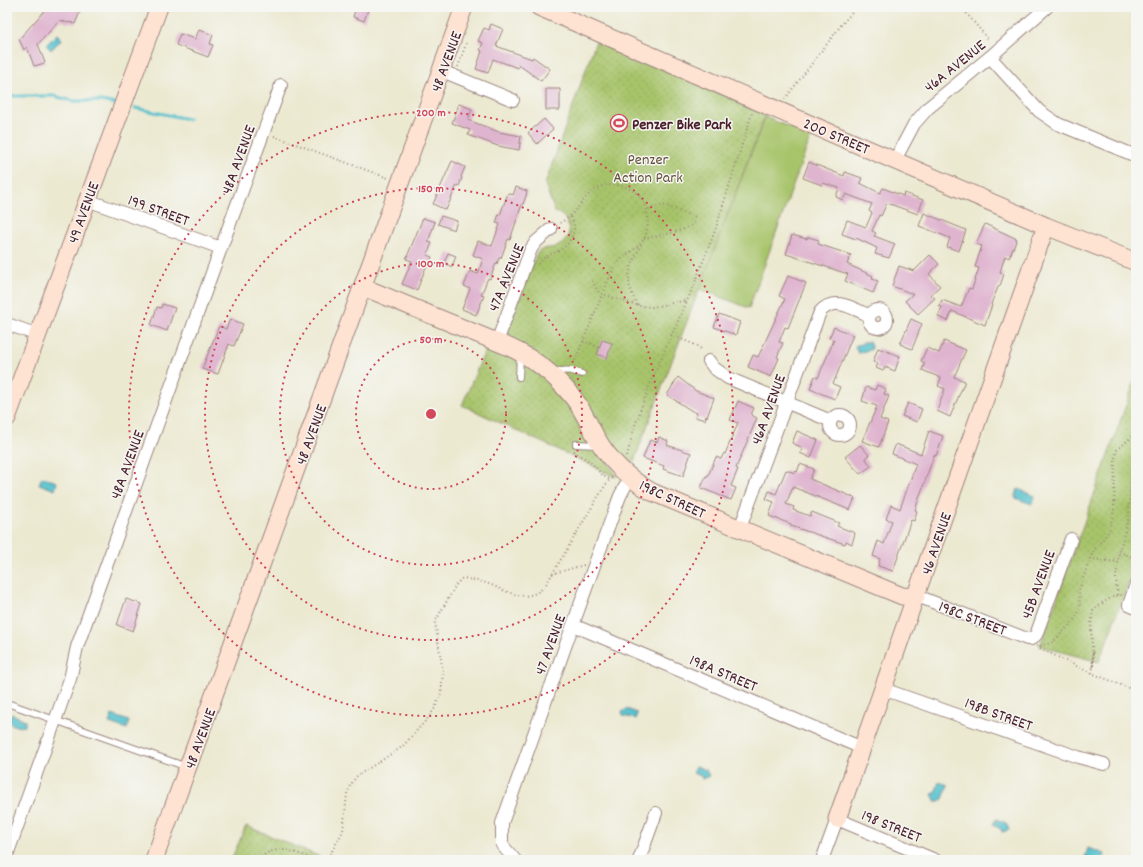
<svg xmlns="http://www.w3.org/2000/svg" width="1143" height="867" viewBox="0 0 1143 867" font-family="Dekko,sans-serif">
	<defs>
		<pattern id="park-dots" width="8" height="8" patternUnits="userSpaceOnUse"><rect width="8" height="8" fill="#a7c46b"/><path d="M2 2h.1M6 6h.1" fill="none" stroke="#91a85d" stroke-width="1.8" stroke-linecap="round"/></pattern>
	</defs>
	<rect width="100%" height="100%" fill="#f6f6f2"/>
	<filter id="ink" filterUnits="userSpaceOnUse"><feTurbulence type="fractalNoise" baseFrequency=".025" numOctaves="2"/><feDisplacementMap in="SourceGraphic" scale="8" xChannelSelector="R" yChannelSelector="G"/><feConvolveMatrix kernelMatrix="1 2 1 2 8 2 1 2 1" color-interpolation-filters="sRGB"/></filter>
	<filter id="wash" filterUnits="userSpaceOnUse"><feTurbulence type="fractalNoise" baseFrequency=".012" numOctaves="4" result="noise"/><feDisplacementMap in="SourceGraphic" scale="16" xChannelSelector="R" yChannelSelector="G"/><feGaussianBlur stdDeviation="0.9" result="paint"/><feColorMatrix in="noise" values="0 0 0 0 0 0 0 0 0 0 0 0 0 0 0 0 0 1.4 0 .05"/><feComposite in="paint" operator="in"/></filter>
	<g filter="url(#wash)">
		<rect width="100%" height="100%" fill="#ece9d1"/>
		<path fill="#a7c46b" stroke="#78724b" d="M765,117L811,136L749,308L699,289Z"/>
		<path fill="url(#park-dots)" stroke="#78724b" d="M596,41L766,113L631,469L510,338L507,331L537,253C543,247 547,249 555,247C564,245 572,235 568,225C566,218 562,214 555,212L545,184Z
			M488,344L517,357L556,386L615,473L616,477L462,405Z
			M1136,377V562L1099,662L1040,646Z
			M246,826L328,860H231Z"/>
		<path fill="#53c0cc" stroke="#4e707c" d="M57,34L62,39L51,50L46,45Z
			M869,341L872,349L858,353L855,346Z
			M42,477L57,482L55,490L39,484Z
			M1018,489L1035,496L1032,504L1015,498Z
			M627,709L637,713L636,719L623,716L622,712Z
			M12,714L25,720V726C20,728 10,725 7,720L8,716Z
			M112,715L129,721L127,729L109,723Z
			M696,766L706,770L709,776L702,779L701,776L693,773Z
			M939,782L948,785L943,799L936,802L932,794L935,793Z
			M996,819L1006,823L1009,830L1002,832L1001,829L993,825Z
			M1088,848L1105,854L1103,860H1094L1085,857Z"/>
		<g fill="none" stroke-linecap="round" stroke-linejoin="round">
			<path stroke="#53c0cc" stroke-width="3" d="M7,94L14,96H54L73,101H101L117,104
				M135,108L188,119"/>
		</g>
		<g id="blocks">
			<path fill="#dfb4cf" d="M48,7H82L75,24L69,22L68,23L60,20L38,44L45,63L34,66L27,47L24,50L19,39Z
				M356,7H369L364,21L353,17Z
				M491,24L503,29L496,46L532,59L533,57L550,69L541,81L519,65L518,68L493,59L488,73L476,69L482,51L480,50L483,43L478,41L484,28L489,30Z
				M199,30L213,35L210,44L213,45L208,57L176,45L180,34L195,39Z
				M546,89H560V110H546Z
				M459,104L472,109L468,120L499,132L521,136L519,150L498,146L468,135L470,130L452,123Z
				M544,119L553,129L537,144L528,133Z
				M452,161L465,167L461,177L462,178L459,186L457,185L446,210L433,204Z
				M809,162L844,176L845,172L862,178L860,183L880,193L883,188L903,196L904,193L923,200L918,214L887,203L881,216L879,215L872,231L876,233L874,236L895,244L889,258L875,254L877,248L856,238V239L842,234L847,220L866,227L872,213L869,211L872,204L846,194L843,200L836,197L839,188L823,183L822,185L803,178Z
				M516,187L527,191L526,196L523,204H522L510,240L508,239L501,258H499L497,264L496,263L490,279L488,278L481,295L484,296L476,315L462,309L470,289L464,286L470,271L478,274L483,259L473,255L478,241L492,246L500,224L496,223L499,214L500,215L508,193L513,195Z
				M924,213L966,230L959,251L947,247L950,238L919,226Z
				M441,216L457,221L454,230L438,224Z
				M423,218L435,222L428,242L432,243L427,255L432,257L428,267H426L417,290L402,284L412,261L406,259Z
				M985,224L1017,239L1009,258L1005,256L1000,272L1004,274L1000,286L999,285L991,304L992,305L985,325L952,311L948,321L938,317L942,307L939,306L942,300L961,307L969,288L972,289L979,268L975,267L982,246L976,244Z
				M792,235L807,239L808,237L819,240L818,244L851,255L847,264L873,276L872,279L878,281L873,293L845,281L848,274L786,254Z
				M448,253L456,256L452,267L444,263Z
				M930,255L939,264L929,274L940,286L930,295L935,298L918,314L905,301L913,294L892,286L899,266L914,271Z
				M788,276L806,283L788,328L785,327L779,342L783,343L777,357L779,358L771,377L748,367L753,355L758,357L785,299L779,296Z
				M162,304L175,308L167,331L151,325L157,307L161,308Z
				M719,314L740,322L736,335L714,327Z
				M230,319L243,324L234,346L229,344L218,374L202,369L219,326L226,329Z
				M911,319L922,324L912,349L900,344Z
				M834,327L853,335L833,384L840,387L835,399L810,389L815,376L818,378L834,340L829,338Z
				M602,340L612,343L607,358L597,354Z
				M944,341L966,350L954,377L965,381L950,417L937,411L945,389L938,386L941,378L922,370L925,363L921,361L927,348L939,353Z
				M878,348L900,356L895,371L885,367L883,371L876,368L878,363L873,362Z
				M678,377L696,391L714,398L707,417L706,416L705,420L695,417L697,413L692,411L667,395Z
				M877,385L886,389L884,394L889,396L880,419L888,422L879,447L862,441L877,406L862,401L866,387L875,390Z
				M738,401L754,408L751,415L757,418L736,468L738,469L731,486L736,488L731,500L701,488L706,476H708L716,457L721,459L724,453L725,454L738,423L730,420Z
				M908,403L922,409L917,422L902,416Z
				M797,431L818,440L811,458L800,453L803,448L792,443Z
				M929,431L943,436L936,456L934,455L915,510L917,511L914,521L911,520L893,571L878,566L880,559L873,556L878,541L884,544L892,521L886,519L891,505L900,509L916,464L892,454L896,444L921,454Z
				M659,437L668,441L667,445L691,453L683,476L663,469L664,466L643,458L650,440L657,442Z
				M860,445L869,455L865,458L871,466L860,474L845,457Z
				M800,464L814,469L810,479L855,498L850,510L793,487L786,504L794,507L793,510L810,516L812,512L839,523L837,526L855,533L852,544L846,541L845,544L791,526V524L769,516L774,502L766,499L769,491L776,494L786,470L795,473L796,471L797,472Z
				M126,599L142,604L133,631L117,625Z"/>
		</g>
	</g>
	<g filter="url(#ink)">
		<use href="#blocks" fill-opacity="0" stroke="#9b847e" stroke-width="1"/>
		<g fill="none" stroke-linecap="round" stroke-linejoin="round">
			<defs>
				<path id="lane" d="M553,373C565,369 571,370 582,374
					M519,377L520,356
					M576,444L598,445
					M7,703L187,767"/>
				<path id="street" d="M990,57L1039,111L1058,124L1136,156
					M442,71L513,100
					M895,160L914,124L928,108L990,57L1047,7
					M87,200L221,248
					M869 319a9 9 0 1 1 18 0a9 9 0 1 1-18 0Z
					M7,324L38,335
					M497,342L531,249L536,242L551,229
					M709,361L714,368L728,378L831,421
					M830 425a10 10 0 1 1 20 0a10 10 0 1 1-20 0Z
					M740,528L820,312C834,295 854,309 870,316
					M1136,584L1129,605L1136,608
					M916,597L925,599L1027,639H1031L1036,635L1071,539
					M573,625L862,748
					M883,689L1078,757L1104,764
					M7,855L70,679L77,647L221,248L281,85
					M515,860L502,845V823L594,566L620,496L630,477
					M639,860L656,813
					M822,860L837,819L935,860"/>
				<path id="secondary" d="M539,7L1046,226L1136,262
					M363,287L509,347C533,358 554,374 571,395C582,407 588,423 596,437C609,460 629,479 652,492L902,596L916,597
					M7,418L159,7
					M837,819L1046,226
					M154,860L464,7"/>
			</defs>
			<use href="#lane" stroke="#9b847e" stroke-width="8"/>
			<use href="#street" stroke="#9b847e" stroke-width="14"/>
			<use href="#secondary" stroke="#9b847e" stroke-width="19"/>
			<path stroke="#9b847e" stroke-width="2" stroke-dasharray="1 3" stroke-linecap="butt" d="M961,7L989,40
				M458,67L467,41
				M785,99L842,24L857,7
				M274,136L388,178
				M560,223C563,221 567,219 570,216C580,207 585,195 598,188C615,179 640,189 646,207C649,215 648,226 646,234C643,245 631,251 623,258C619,261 616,265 613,269L574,363
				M644,239C655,236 692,231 696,220L695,217L666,206L661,205L648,209
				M538,264C546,253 555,255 564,247C570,243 575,232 574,225C574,222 571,219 570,216
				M592,281L598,291L602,294L639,306L653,307L687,300
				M638,305C622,280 630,268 642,243
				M671,335L698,346L701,349
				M583,341L599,347
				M574,451C578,455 585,458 590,462C597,467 601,477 610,479
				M627,456L634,428L651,381L692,290L715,231L752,113
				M1119,552L1136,558
				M1090,559L1118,562
				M552,574L584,565
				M1117,595L1116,577L1119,552L1128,520L1131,487L1136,481
				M1037,646L1039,648L1089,672L1136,691
				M1040,646L1053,642L1075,619L1080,607L1079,590L1090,559L1094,550L1109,531L1114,509L1115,458L1117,450L1136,433
				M1092,673C1093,667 1094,660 1093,653V668L1091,625L1093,611C1101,604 1110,596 1121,595
				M258,860C276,842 294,852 315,860
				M324,860L331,853L343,831L347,794L351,784L357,776L402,747L429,717L435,708L441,693L443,672L435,622L456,585L461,579L464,578C472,580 479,581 486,583C506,590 526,606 545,586L601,492L610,479L612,478"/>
			<use href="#lane" stroke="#fff" stroke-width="6"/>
			<use href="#street" stroke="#fff" stroke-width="12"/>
			<use href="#secondary" stroke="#fee3d2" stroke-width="17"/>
		</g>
	</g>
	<g fill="none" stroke="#d1495b" stroke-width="2" stroke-dasharray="2 4">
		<circle cx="431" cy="414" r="75"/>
		<circle cx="431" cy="414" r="151"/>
		<circle cx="431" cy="414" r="226"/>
		<circle cx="431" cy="414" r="302"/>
	</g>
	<defs>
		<symbol id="stadium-ring" viewBox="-11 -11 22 22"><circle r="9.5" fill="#f6f6f2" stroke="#d1495b" stroke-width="1.5"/><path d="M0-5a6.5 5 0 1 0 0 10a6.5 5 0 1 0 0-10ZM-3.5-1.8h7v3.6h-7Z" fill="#d1495b"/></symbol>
	</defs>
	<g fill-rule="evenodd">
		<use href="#stadium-ring" x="609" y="113" width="20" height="20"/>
	</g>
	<g text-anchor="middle" stroke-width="3" stroke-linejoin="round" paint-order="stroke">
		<g font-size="16" fill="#4a1f2b" stroke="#f6f6f2">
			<text transform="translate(445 61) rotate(-70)" y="6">48 AVENUE</text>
			<text transform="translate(954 65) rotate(-39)" y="6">46A AVENUE</text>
			<text transform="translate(837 135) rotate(23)" y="6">200 STREET</text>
			<text transform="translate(237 159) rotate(-70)" y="6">48A AVENUE</text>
			<text transform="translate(159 209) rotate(20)" y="6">199 STREET</text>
			<text transform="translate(82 212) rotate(-70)" y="6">49 AVENUE</text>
			<text transform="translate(505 277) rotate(-68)" y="6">47A AVENUE</text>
			<text transform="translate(767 409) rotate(-70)" y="6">46A AVENUE</text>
			<text transform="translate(310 434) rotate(-70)" y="6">48 AVENUE</text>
			<text transform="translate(126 464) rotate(-70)" y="6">48A AVENUE</text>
			<text transform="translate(673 498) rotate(25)" y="6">198C STREET</text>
			<text transform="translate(935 543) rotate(-71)" y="6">46 AVENUE</text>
			<text transform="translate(1037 584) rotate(-70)" y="6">45B AVENUE</text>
			<text transform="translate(973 617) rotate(21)" y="6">198C STREET</text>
			<text transform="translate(549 644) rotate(-70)" y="6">47 AVENUE</text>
			<text transform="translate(724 672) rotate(23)" y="6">198A STREET</text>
			<text transform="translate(999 713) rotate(20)" y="6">198B STREET</text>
			<text transform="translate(199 738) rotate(-70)" y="6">48 AVENUE</text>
			<text transform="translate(892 825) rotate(22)" y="6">198 STREET</text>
		</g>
		<g font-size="16" font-weight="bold" fill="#4a1f2b" stroke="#f6f6f2" text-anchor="start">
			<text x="632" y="129">Penzer Bike Park</text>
		</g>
		<g font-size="16" fill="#66513e" stroke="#f6f6f2">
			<text x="648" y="164">Penzer<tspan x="648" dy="18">Action Park</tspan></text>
		</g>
	</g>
	<circle cx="431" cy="414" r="6" fill="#d1495b" stroke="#f6f6f2" stroke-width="2"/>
	<g font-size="12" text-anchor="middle" font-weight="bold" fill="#d1495b" stroke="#f6f6f2" stroke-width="3" stroke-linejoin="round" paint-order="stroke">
		<text x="431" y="116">200 m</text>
		<text x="431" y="192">150 m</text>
		<text x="431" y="267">100 m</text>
		<text x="431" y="343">50 m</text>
	</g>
	<rect width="1143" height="867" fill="none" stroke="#f6f6f2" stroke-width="24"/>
</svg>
